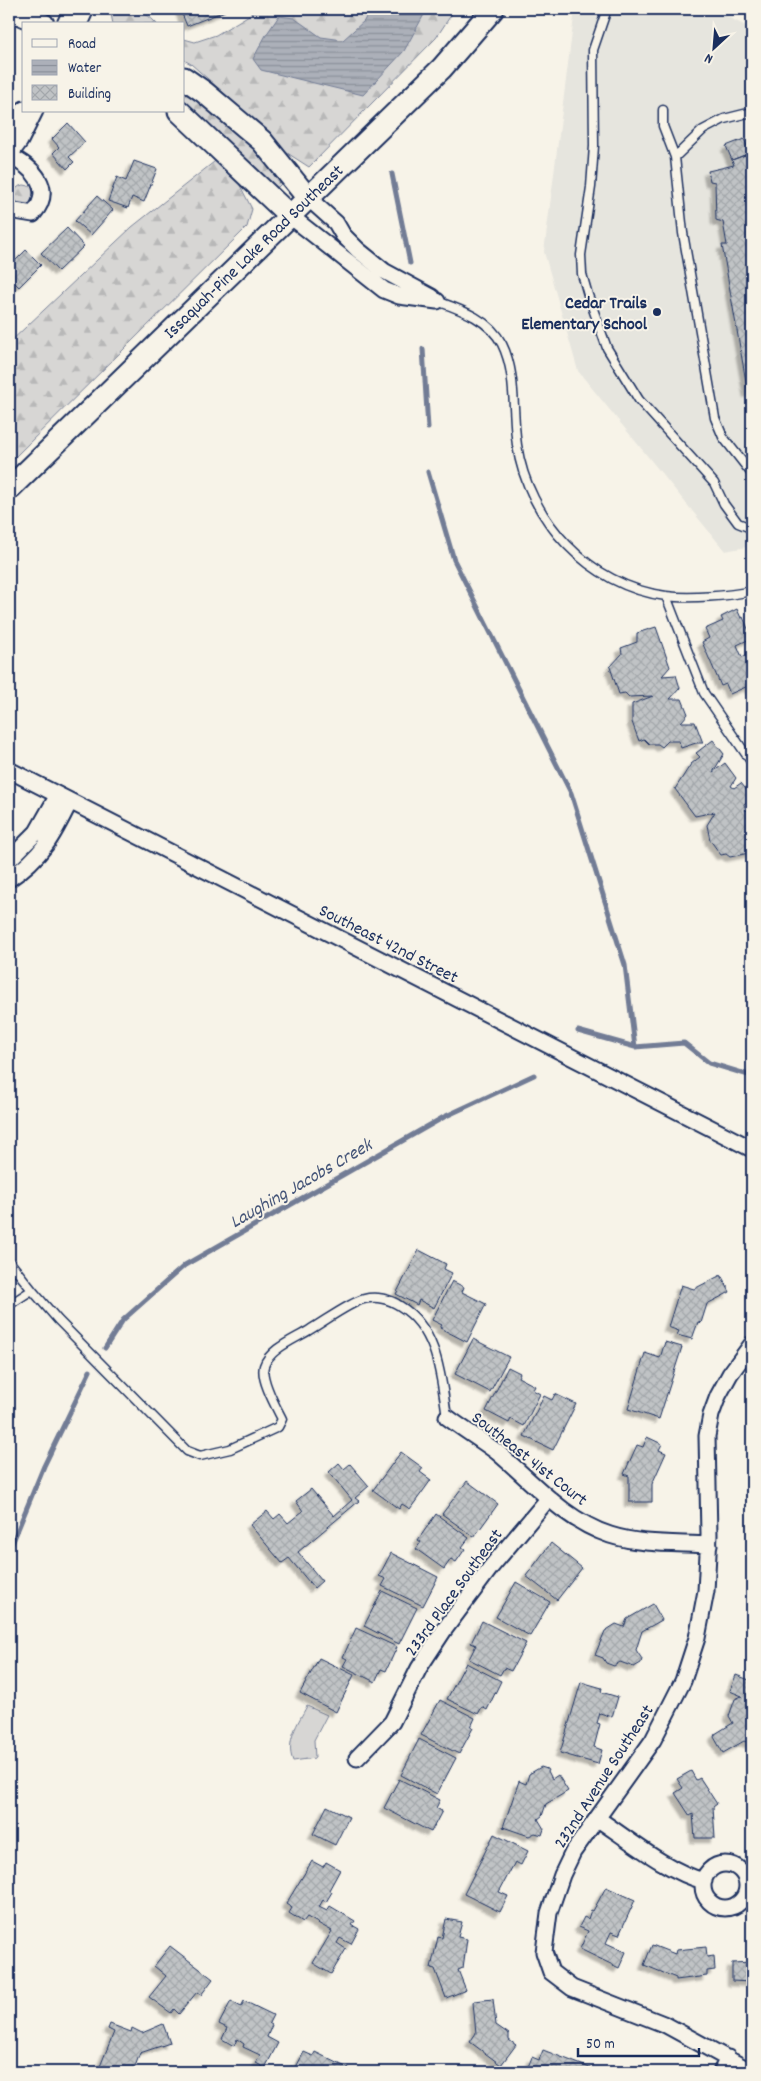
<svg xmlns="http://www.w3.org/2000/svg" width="761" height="2081" viewBox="0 0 761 2081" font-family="Dekko,sans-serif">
	<defs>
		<pattern id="forest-firs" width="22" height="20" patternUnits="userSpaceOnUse" patternTransform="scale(1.25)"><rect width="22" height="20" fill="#d7d6d4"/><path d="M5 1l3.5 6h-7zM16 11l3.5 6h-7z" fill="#b8b8b8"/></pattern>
		<pattern id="water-rules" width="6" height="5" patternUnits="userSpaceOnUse" patternTransform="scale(1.25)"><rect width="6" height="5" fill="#acb0b9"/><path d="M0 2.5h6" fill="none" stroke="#8b909a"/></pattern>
		<pattern id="building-cross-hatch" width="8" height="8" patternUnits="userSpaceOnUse" patternTransform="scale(1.25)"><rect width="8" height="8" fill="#c0c3c5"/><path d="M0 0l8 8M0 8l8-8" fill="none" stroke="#a4a8ac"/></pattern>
		<filter id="shadow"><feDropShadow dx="-4.5" dy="4.5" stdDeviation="1" flood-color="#0004"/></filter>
	</defs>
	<rect width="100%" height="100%" fill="#f7f3e8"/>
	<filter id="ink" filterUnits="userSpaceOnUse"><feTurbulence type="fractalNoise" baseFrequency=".02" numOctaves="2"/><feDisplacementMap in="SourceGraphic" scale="10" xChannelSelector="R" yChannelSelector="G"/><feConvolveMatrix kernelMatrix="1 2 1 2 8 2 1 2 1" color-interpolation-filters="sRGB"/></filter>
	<g filter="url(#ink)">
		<path fill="#e6e5de" d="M575,9H712L752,29V546L725,551L578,371L544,252Z"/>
		<path fill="#d7d6d4" stroke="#798299" d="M307,1706L327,1715L314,1740L315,1758L293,1761C285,1741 298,1723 307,1706Z"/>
		<path fill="url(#forest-firs)" stroke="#798299" d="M110,9C132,9 141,7 157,24H113Z
			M259,9H455L436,38L309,167L281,149L233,101L191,64L184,60V39L195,42L216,35Z
			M184,86L200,96L287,178L278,187L270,188L184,104Z
			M224,154L252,209L247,227L9,463V343L132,227Z
			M14 195a10 10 0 1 1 20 0a10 10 0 1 1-20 0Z"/>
		<path fill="url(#water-rules)" stroke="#727c95" d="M370,9H427L404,51L363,95L261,70L253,59L266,35L279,16L294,18L321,37L343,40L364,21Z"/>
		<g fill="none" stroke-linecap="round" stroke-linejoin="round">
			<path stroke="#727c95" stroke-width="5" d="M392,174L410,263
				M423,349L428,428
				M428,472L454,560L571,793L625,965L635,1047
				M578,1031L635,1047L684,1043L709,1063L752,1076
				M105,1348L123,1320L185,1265L444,1117L534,1075
				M9,1551L44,1466L90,1371"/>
		</g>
		<path fill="url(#building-cross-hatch)" stroke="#1b2f5e" filter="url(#shadow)" d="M180,9H224L225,11L187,26Z
			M68,123L85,142L69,157L74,162L67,169L53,153L59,147L52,139Z
			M744,139L750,153L732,160L726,146Z
			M750,153H752V392L748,393L722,245H727L723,222L716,220L715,182L710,181L708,171L734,165L732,160Z
			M134,161L157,169L144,202L132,197L128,208L108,201L117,177L126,181Z
			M97,196L113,210L91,235L75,221Z
			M67,228L84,246L58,271L41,253Z
			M26,250L41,265L19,287L9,277V267Z
			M9,302L15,308L9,313Z
			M737,609L741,618L743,617L752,638L737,645L742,657L752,652V692L748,686L730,694L726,684L721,686L702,642L709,638L705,629L723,621L721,617Z
			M656,627L670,667L662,676L676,675L680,688L670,699H682L688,714L681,722H695L703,743H696L681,748L679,741H668L662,747L658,744H649L644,739L639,741L632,722V704L653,696L629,697L625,693L619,694L610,667L622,654L621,648L637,642V633Z
			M713,740L724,754L713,772L725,763L736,778L731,786L734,788L741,783L752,797L744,804L746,811L752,806V851L749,853L730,857L726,854L721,855L710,840L707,825L715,812L695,816L675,789L691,764L700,757L696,753Z
			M419,1250L446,1264L444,1269L452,1273L434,1308L419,1300L417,1305L396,1294Z
			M721,1275L730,1292L707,1304L701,1323L698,1322L692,1339L677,1335L679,1331L668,1327L681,1285L694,1289Z
			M452,1281L464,1287L462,1292L486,1304L467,1342L440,1328L442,1325L432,1320Z
			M473,1339L509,1357L490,1392L455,1374Z
			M665,1342L682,1347L659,1419L628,1409L645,1353L660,1358Z
			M508,1367L520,1373L518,1377L535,1386L533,1390L540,1394L524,1426L511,1419L509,1423L486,1411Z
			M555,1394L576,1404L553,1450L524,1436L544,1396L552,1400Z
			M647,1437L662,1444L659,1450L666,1453L652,1484V1502H629V1476L624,1474L637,1445L643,1447Z
			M401,1452L423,1468L420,1472L431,1480L410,1509L402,1504L399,1509L373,1490Z
			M339,1463L344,1469L350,1464L369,1486L355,1498L359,1501L298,1552L322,1581L314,1588L289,1558L282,1563L250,1525L267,1511L274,1519L280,1514L288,1523L303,1511L296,1501L311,1489L334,1516L352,1500L329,1472Z
			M467,1481L498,1504L474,1537L442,1514Z
			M436,1514L469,1538L462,1547L465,1549L456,1562L451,1559L444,1569L416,1549L421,1542L418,1540Z
			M551,1543L582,1568L557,1600L526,1576Z
			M391,1553L438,1577L423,1606L382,1586L386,1579L379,1576Z
			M516,1582L550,1602L530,1636L496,1617Z
			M382,1591L417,1608L399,1644L364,1626Z
			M653,1604L662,1620L642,1631L636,1650L642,1659L641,1663L634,1667L620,1662L614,1666L606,1663L603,1658L595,1655L605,1631L616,1624L624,1627L627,1619Z
			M482,1621L526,1643L511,1671L504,1668L500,1675L469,1659L476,1645L471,1643Z
			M356,1628L397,1647L386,1671L381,1669L375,1682L343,1666L347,1659L343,1657Z
			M319,1658L354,1675L336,1712L300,1693Z
			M466,1663L501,1681L487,1710L482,1707L478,1714L447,1699Z
			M736,1675L752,1681V1744L744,1741L723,1753L714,1737L715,1734L733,1723L729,1716L735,1699L742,1696L730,1691Z
			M581,1682L602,1688L601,1692L618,1697L612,1717L600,1713L597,1723L600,1724L594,1747L602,1750L598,1764L560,1753Z
			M440,1700L475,1718L471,1727L473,1728L459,1754L421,1735Z
			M419,1739L456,1758L437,1794L401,1775Z
			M541,1767L547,1769L552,1779L558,1775L568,1791L546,1804L542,1816L538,1819L544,1829L542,1835L535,1833L529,1836L503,1827L519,1781L526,1784L529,1774Z
			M691,1771L696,1780L700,1778L717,1804L713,1807L715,1838H695L693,1814L690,1816L675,1793L683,1788L677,1779Z
			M399,1779L440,1800L436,1808L442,1811L431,1832L384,1808Z
			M327,1806L349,1817L335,1845L313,1834Z
			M494,1834L528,1851L521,1865L515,1862L499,1892L508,1896L500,1912L464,1894Z
			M312,1861L323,1867L326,1862L340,1870L329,1890L332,1892L326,1902L323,1900L319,1907L327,1911L330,1906L355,1921L352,1925L359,1929L351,1944L340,1938L337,1943L346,1949L331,1974L313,1963L332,1931L307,1917L303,1922L289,1913L292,1908L286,1904Z
			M606,1887L635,1900L619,1935L611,1932L606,1943L626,1952L619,1968L580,1949L588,1931L579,1927L584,1917L588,1919L591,1910L593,1911Z
			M446,1919L462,1922L458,1937L467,1939L463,1968L458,1970L466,1990L446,1998L435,1969L431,1968L438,1937L442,1938Z
			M652,1945L675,1954L676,1950L706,1947L707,1957L714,1956L715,1970L707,1971V1976L676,1980V1978L644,1965Z
			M170,1946L213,1979L201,1995L197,1992L179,2014L174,2009L171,2013L149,1997L166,1976L154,1966Z
			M752,1962V1982L732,1981V1963Z
			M493,1999L496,2025L509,2034V2040L516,2045L501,2065L470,2042L476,2033L473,2003L474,2001Z
			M231,2001L241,2007L244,2001L273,2015L269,2023L272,2025L267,2037L278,2043L265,2068L256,2063L260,2055L243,2047L244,2044L237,2039L234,2046L222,2039L227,2028L219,2024Z
			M110,2024L131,2032L132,2028L142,2033L163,2024L170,2043L140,2053L133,2072H108L99,2069L114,2032L108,2029Z
			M543,2050L595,2070V2072H526L532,2057L539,2060Z
			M304,2052L313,2056L315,2052L356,2072H288L291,2066L295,2069Z
			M405,2069V2072H377Z"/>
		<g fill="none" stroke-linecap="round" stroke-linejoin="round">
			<defs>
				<path id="lane" d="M607,9L593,50L594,146L591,187L581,255L582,274L588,295L607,348L639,400L714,483L724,504L738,523L748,527H752
					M663,110V126L675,157L683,233L715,418L723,437L752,474
					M675,157L703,130L724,119L752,112
					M437,301C462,310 489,319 502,344C517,374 512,412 517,445C528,519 589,586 666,596C689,599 729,596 752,591
					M666,596L704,693L752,763
					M9,1261L32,1290
					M9,1305L32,1290L58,1320L187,1451L200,1456L230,1449L278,1427L282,1419C276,1407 260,1379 264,1366C270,1348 296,1339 311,1329C325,1321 349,1303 364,1299C376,1296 390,1299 400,1306C438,1329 441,1377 447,1417"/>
				<path id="street" d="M65,24L72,9
					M79,24L86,9
					M9,152L10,139L24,109
					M9,156C33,167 55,188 33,214L9,210
					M9,156L20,141L35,111
					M307,197L336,223L343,235L358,250L384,271L432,297
					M289,215L384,290L399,296L437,301
					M9,770L752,1149
					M9,860L37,832L58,795
					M9,879C42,857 53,836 70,801
					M752,1344L730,1374L718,1396L711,1415L707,1436L709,1535L706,1591L697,1638L683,1681L653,1740L573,1852L562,1875L549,1913L544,1952L551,1972L572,1988L666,2025L752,2072
					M447,1417C463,1429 481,1440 497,1452C533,1482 564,1520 610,1535C641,1545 677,1543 709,1545
					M357,1758L392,1722L419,1668L444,1630L491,1567L548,1499
					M598,1819C628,1839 670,1873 704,1881
					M703 1886a22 22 0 1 1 44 0a22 22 0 1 1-44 0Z
					M721,2072L728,2058"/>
				<path id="secondary" d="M9,9L43,24
					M184,78L204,92L262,141L307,197
					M179,111L289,215
					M9,489L442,68L493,9"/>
			</defs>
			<use href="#lane" stroke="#1b2f5e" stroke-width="11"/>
			<use href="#street" stroke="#1b2f5e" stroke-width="19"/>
			<use href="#secondary" stroke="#1b2f5e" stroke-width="25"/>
			<use href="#lane" stroke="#f7f3e8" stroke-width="8"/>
			<use href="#street" stroke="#f7f3e8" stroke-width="15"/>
			<use href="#secondary" stroke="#f7f3e8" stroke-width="21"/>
		</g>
	</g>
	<circle fill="#1b2f5e" stroke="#f7f3e8" stroke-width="2" cx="657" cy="312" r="5"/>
	<g text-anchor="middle" stroke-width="4" stroke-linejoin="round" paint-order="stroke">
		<g font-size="18" fill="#1b2f5e" stroke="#f7f3e8">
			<text transform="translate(253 251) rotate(-44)" y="6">Issaquah-Pine Lake Road Southeast</text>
			<text transform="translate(389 943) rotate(27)" y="6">Southeast 42nd Street</text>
			<text transform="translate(530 1458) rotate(38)" y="6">Southeast 41st Court</text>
			<text transform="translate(453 1592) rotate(-54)" y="6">233rd Place Southeast</text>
			<text transform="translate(603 1776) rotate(-57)" y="6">232nd Avenue Southeast</text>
		</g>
		<g font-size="18" font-weight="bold" fill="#1b2f5e" stroke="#f7f3e8" text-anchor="end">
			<text x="647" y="308">Cedar Trails<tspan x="647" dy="21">Elementary School</tspan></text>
		</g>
		<g font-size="19" font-style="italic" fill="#465679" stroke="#f7f3e8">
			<text transform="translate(300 1182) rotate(-30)" y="7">Laughing Jacobs Creek</text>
		</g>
	</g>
	<rect width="761" height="2081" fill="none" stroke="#f7f3e8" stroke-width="30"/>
	<rect x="15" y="15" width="731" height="2051" fill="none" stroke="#1b2f5e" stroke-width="2" filter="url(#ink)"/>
	<rect x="22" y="22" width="162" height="90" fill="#f7f3e8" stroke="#9fa5b1"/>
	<rect x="32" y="39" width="25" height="8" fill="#f7f3e8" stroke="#9fa5b1"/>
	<text x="68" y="48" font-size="15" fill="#1b2f5e">Road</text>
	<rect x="32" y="60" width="25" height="15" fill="url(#water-rules)" stroke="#9fa5b1"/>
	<text x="68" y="72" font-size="15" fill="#1b2f5e">Water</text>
	<rect x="32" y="85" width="25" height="15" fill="url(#building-cross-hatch)" stroke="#9fa5b1"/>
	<text x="68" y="98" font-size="15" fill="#1b2f5e">Building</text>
	<g transform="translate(714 48) rotate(206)" stroke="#f7f3e8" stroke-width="4" paint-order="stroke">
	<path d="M0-4L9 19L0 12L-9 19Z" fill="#1b2f5e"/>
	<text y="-8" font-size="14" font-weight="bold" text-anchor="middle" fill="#1b2f5e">N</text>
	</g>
	<path d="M578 2048v8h121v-8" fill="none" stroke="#1b2f5e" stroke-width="2.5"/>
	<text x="586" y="2048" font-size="15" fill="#1b2f5e" stroke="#f7f3e8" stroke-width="4" paint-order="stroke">50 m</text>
</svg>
